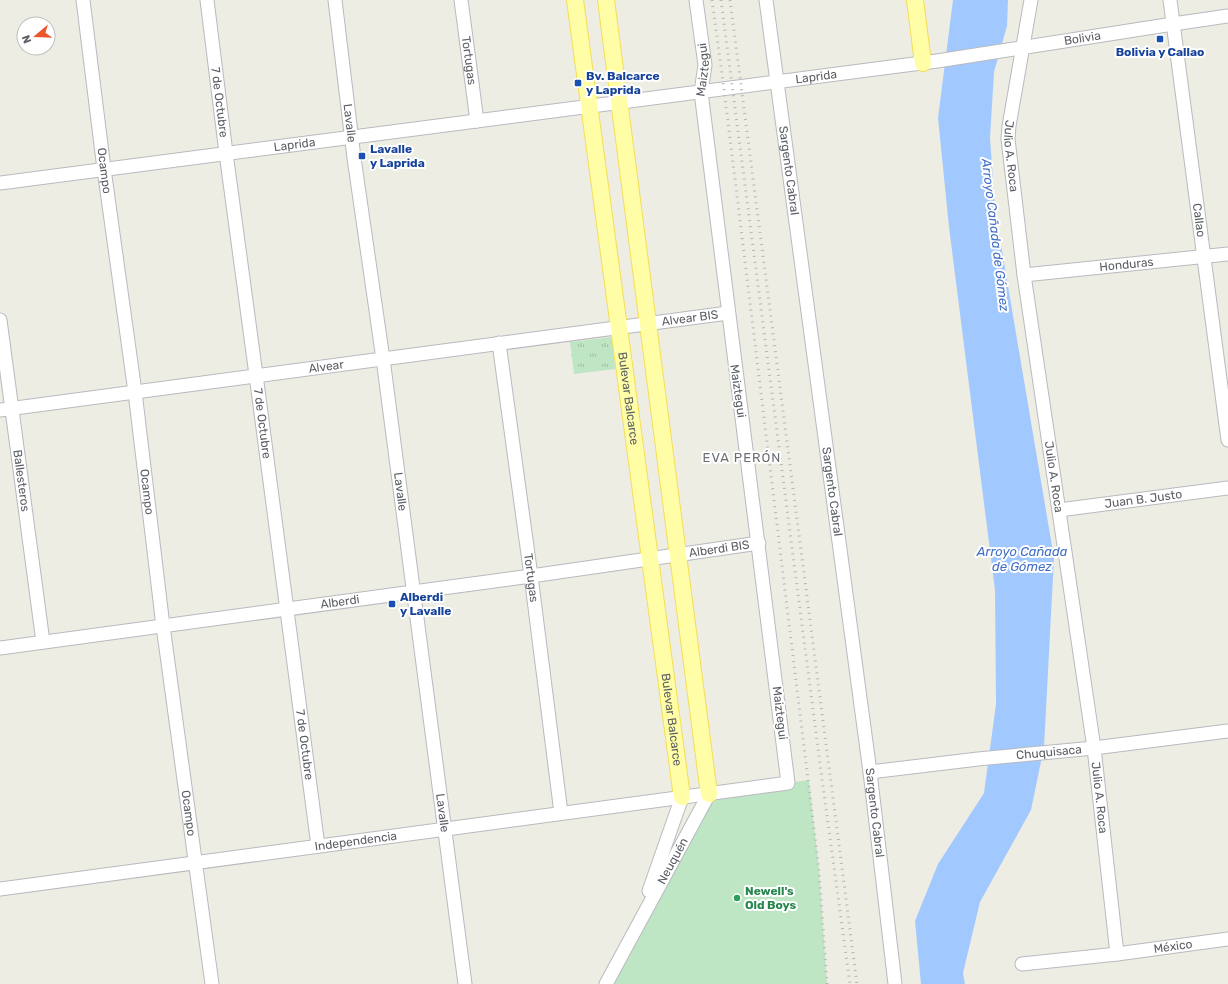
<svg xmlns="http://www.w3.org/2000/svg" width="1228" height="984" viewBox="0 0 1228 984" font-family="Rubik,sans-serif">
	<defs>
		<pattern id="grass-tufts" width="24" height="20" patternUnits="userSpaceOnUse"><rect width="24" height="20" fill="#bfe6c4"/><path d="M3 7l-1-3M5 7V3M7 7l1-3M15 17l-1-3M17 17v-4M19 17l1-3" fill="none" stroke="#9ebea3"/></pattern>
	</defs>
	<rect width="100%" height="100%" fill="#eeede3"/>
	<path fill="url(#grass-tufts)" d="M612,337L615,369L574,374L570,342Z"/>
	<path fill="#bfe6c4" d="M809,780L819,870L827,984H606L709,794Z"/>
	<path fill="#a2c9ff" d="M953,0H1008L1007,26L994,72L990,138L995,209L1054,558L1044,747L1031,810L980,902L963,973L965,984H921L915,921L938,864L984,793L996,704L995,590L949,227L938,118Z"/>
	<g fill="none" stroke-linecap="round" stroke-linejoin="round">
		<defs>
			<g id="minor">
				<path id="s1" d="M83,0L104,169L135,392L163,626L212,984"/>
				<path id="s2" d="M207,0L226,153L256,375L318,846"/>
				<path id="s3" d="M335,0L354,158L383,359L465,984"/>
				<path id="s4" d="M461,0L477,121"/>
				<path id="s5" d="M766,0L870,772L895,984"/>
				<path id="s6" d="M1031,0L1009,126L1008,139L1024,275L1094,748L1117,954"/>
				<path id="s7" d="M1170,0L1228,440"/>
				<path id="s8" d="M0,183L937,61L1173,24L1228,16"/>
				<path id="s9" d="M1024,275L1228,254"/>
				<path id="s10" d="M0,320L43,642"/>
				<path id="s11" d="M499,343L531,576L561,813"/>
				<path id="s12" d="M0,410L728,313"/>
				<path id="s13" d="M1059,510L1228,488"/>
				<path id="s14" d="M0,648L531,576L759,543"/>
				<path id="s15" d="M870,772L978,759L1094,748L1228,731"/>
				<path id="s16" d="M0,889L788,783C760,553 729,322 701,92L705,65L696,0"/>
				<path d="M649,891L682,797"/>
				<path id="s17" d="M1022,964L1117,954L1228,939"/>
				<path id="s18" d="M606,984L709,794"/>
			</g>
			<g id="major">
				<path id="s19" d="M575,0L682,797"/>
				<path d="M606,0L709,794"/>
				<path d="M915,0L923,63"/>
			</g>
		</defs>
		<use href="#minor" stroke="#b8babf" stroke-width="15"/>
		<use href="#major" stroke="#f4de56" stroke-width="18"/>
		<use href="#minor" stroke="#fff" stroke-width="13"/>
		<use href="#major" stroke="#fffea7" stroke-width="16"/>
		<path stroke="#b4b5b5" stroke-width="3" stroke-dasharray="1 5" stroke-linecap="butt" d="M712,0L724,89L819,870L827,984
			M721,0L822,779L850,984
			M730,0L857,984"/>
	</g>
	<g fill="#1a4fb4" stroke="#fff" stroke-width="1.5">
		<rect x="1156" y="35" width="8" height="8" rx="2"/>
		<rect x="574" y="79" width="8" height="8" rx="2"/>
		<rect x="358" y="152" width="8" height="8" rx="2"/>
		<rect x="388" y="600" width="8" height="8" rx="2"/>
	</g>
	<circle fill="#2e9e5b" stroke="#fff" stroke-width="1.5" cx="737" cy="898" r="4"/>
	<g text-anchor="middle" stroke-width="4" stroke-linejoin="round" paint-order="stroke">
		<g font-size="12" fill="#5b5e64" stroke="#fff">
			<text dy="4" stroke="none"><textPath href="#s8" startOffset="1092">Bolivia</textPath></text>
			<text dy="4" stroke="none"><textPath href="#s4" startOffset="61">Tortugas</textPath></text>
			<text dy="4" stroke="none"><textPath href="#s16" startOffset="1514">Maiztegui</textPath></text>
			<text dy="4" stroke="none"><textPath href="#s8" startOffset="823">Laprida</textPath></text>
			<text dy="4" stroke="none"><textPath href="#s2" startOffset="103">7 de Octubre</textPath></text>
			<text dy="4" stroke="none"><textPath href="#s3" startOffset="124">Lavalle</textPath></text>
			<text dy="4" stroke="none"><textPath href="#s8" startOffset="297">Laprida</textPath></text>
			<text dy="4" stroke="none"><textPath href="#s6" startOffset="158">Julio A. Roca</textPath></text>
			<text dy="4" stroke="none"><textPath href="#s1" startOffset="172">Ocampo</textPath></text>
			<text dy="4" stroke="none"><textPath href="#s5" startOffset="172">Sargento Cabral</textPath></text>
			<text dy="4" stroke="none"><textPath href="#s7" startOffset="222">Callao</textPath></text>
			<text dy="4" stroke="none"><textPath href="#s9" startOffset="103">Honduras</textPath></text>
			<text dy="4" stroke="none"><textPath href="#s12" startOffset="696">Alvear BIS</textPath></text>
			<text dy="4" stroke="none"><textPath href="#s12" startOffset="329">Alvear</textPath></text>
			<text transform="translate(738 391) rotate(82)" y="4">Maiztegui</text>
			<text dy="4" stroke="none"><textPath href="#s19" startOffset="402">Bulevar Balcarce</textPath></text>
			<text dy="4" stroke="none"><textPath href="#s2" startOffset="427">7 de Octubre</textPath></text>
			<text dy="4" stroke="none"><textPath href="#s6" startOffset="482">Julio A. Roca</textPath></text>
			<text dy="4" stroke="none"><textPath href="#s10" startOffset="162">Ballesteros</textPath></text>
			<text dy="4" stroke="none"><textPath href="#s1" startOffset="496">Ocampo</textPath></text>
			<text dy="4" stroke="none"><textPath href="#s3" startOffset="496">Lavalle</textPath></text>
			<text dy="4" stroke="none"><textPath href="#s5" startOffset="496">Sargento Cabral</textPath></text>
			<text dy="4" stroke="none"><textPath href="#s13" startOffset="85">Juan B. Justo</textPath></text>
			<text dy="4" stroke="none"><textPath href="#s14" startOffset="726">Alberdi BIS</textPath></text>
			<text dy="4" stroke="none"><textPath href="#s11" startOffset="237">Tortugas</textPath></text>
			<text dy="4" stroke="none"><textPath href="#s14" startOffset="343">Alberdi</textPath></text>
			<text transform="translate(780 713) rotate(83)" y="4">Maiztegui</text>
			<text dy="4" stroke="none"><textPath href="#s19" startOffset="726">Bulevar Balcarce</textPath></text>
			<text dy="4" stroke="none"><textPath href="#s2" startOffset="751">7 de Octubre</textPath></text>
			<text dy="4" stroke="none"><textPath href="#s15" startOffset="180">Chuquisaca</textPath></text>
			<text dy="4" stroke="none"><textPath href="#s6" startOffset="806">Julio A. Roca</textPath></text>
			<text dy="4" stroke="none"><textPath href="#s1" startOffset="820">Ocampo</textPath></text>
			<text dy="4" stroke="none"><textPath href="#s3" startOffset="820">Lavalle</textPath></text>
			<text dy="4" stroke="none"><textPath href="#s5" startOffset="820">Sargento Cabral</textPath></text>
			<text dy="4" stroke="none"><textPath href="#s16" startOffset="359">Independencia</textPath></text>
			<text dy="4" stroke="none"><textPath href="#s18" startOffset="140">Neuquén</textPath></text>
			<text dy="4" stroke="none"><textPath href="#s17" startOffset="152">México</textPath></text>
		</g>
		<g font-size="12" font-weight="bold" fill="#164399" stroke="#fff" text-anchor="start">
			<text x="1160" y="56" text-anchor="middle">Bolivia y Callao</text>
			<text x="586" y="80">Bv. Balcarce<tspan x="586" dy="14">y Laprida</tspan></text>
			<text x="370" y="153">Lavalle<tspan x="370" dy="14">y Laprida</tspan></text>
			<text x="400" y="601">Alberdi<tspan x="400" dy="14">y Lavalle</tspan></text>
		</g>
		<g font-size="12" font-weight="bold" fill="#27864d" stroke="#fff" text-anchor="start">
			<text x="745" y="895">Newell's<tspan x="745" dy="14">Old Boys</tspan></text>
		</g>
		<g font-size="13" font-style="italic" fill="#426fc5" stroke="#fff">
			<text transform="translate(996 235) rotate(83)" y="5">Arroyo Cañada de Gómez</text>
			<text x="1022" y="556">Arroyo Cañada<tspan x="1022" dy="15">de Gómez</tspan></text>
		</g>
		<g font-size="13" letter-spacing="1" fill="#6c7076" stroke="#fff">
			<text x="742" y="462">EVA PERÓN</text>
		</g>
	</g>
	<g transform="translate(36 36) rotate(251)"><circle r="19" fill="#ffffff" stroke="#bdbfc1"/>
	<path d="M0-3L7 15L0 10L-7 15Z" fill="#ec562b"/>
	<text y="-6" font-size="11" font-weight="bold" text-anchor="middle" fill="#5b5e64">N</text>
	</g>
</svg>
